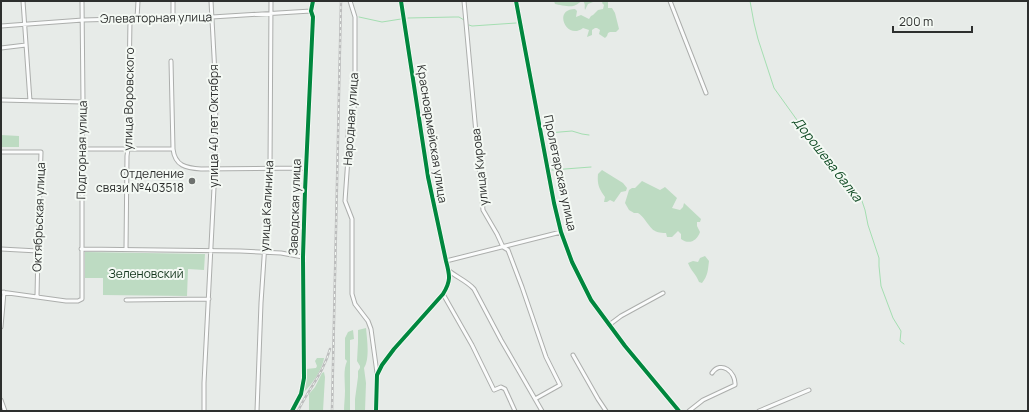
<svg xmlns="http://www.w3.org/2000/svg" width="1029" height="412" viewBox="0 0 1029 412" font-family="Manrope,sans-serif">
	<rect width="100%" height="100%" fill="#e7ebe8"/>
	<path fill="#bddbc2" d="M554,1H593V2L588,4L585,10C584,6 586,5 583,1C579,2 576,6 573,6C570,7 559,5 555,4Z
		M603,1H608V8H612L615,13L619,29L616,32H610L608,33L607,36L605,38L599,34L600,30L597,28H595L592,30V35L587,37L589,30L583,28C567,41 552,9 575,9L577,11L576,17L581,15L589,19L591,16L593,15L598,10L603,9L604,5L602,3Z
		M1,135L19,136V147H1Z
		M602,170L623,183L627,188L626,191L621,192L614,202L610,200L607,202H604L605,197C599,189 597,184 598,174Z
		M642,181L660,190L665,187L677,198L672,208L680,210L683,207L684,203L701,219L700,222H697V226L700,232C697,241 689,245 681,239V234L678,231L672,237H667L666,233C653,233 652,229 645,220C643,217 641,215 638,213H634L629,210L625,203L629,190L632,188H635Z
		M85,252L205,254L204,270L188,269L187,296L103,295V278H85Z
		M705,256L709,261C708,269 708,276 702,283L699,282C696,274 691,271 688,263L693,261L698,262L700,258Z
		M366,328C367,339 370,359 364,368L366,383L365,411H355V399L358,377V371L360,368V366L357,361L358,343V330Z
		M353,330L354,339L350,340V411H344C344,404 345,398 345,391C345,381 343,370 347,361L345,359V338L348,332Z
		M317,358H324C323,368 312,385 304,392V382L306,369L316,368L317,366L315,361Z
		M324,372L325,377L323,411H309V394L315,387L322,373Z"/>
	<g fill="none" stroke-linecap="round" stroke-linejoin="round">
		<path stroke="#a4deb1" stroke-width="1" d="M750,1L754,23L758,39L774,88L825,159L834,165L843,174L857,191L861,198L865,210L868,225L879,258V266L881,286L893,318L901,331L900,341L904,344
			M359,17L382,22L401,19
			M408,18L454,17H459L464,20
			M469,25L472,26L516,23
			M548,133L572,131L582,134L589,135
			M552,170L591,167"/>
		<defs>
			<path id="minor" d="M23,1L30,101
				M173,1V18
				M350,1L355,17V78L354,113L352,122L348,130V158L345,201L352,219V294L355,304L368,321L371,329L377,373
				M464,1L483,210L497,234L503,247L508,250L522,287L546,357L560,385L535,399
				M516,1L554,203L561,232L572,262L591,300L625,346L679,411
				M670,1L706,93
				M137,19L138,1
				M1,26L83,20L120,19L130,20L137,19L212,17L311,11
				M1,48L26,45
				M171,61L173,149C175,166 186,168 201,169L306,168
				M1,100L83,102
				M82,149H173
				M1,152H41L38,251L37,296
				M1,249L38,251
				M81,249L240,251L281,253L303,257
				M126,249L127,156L128,149L130,20
				M446,261L561,232
				M448,270C456,277 467,281 474,289L501,340L542,411
				M1,292L66,301H78L82,299V155L83,102L82,1
				M443,294L472,345L494,390L501,387L505,389L515,411
				M126,300L209,299
				M609,325L621,316L663,293
				M1,327L4,292
				M573,355L598,399L606,411
				M1,400L5,411
				M204,411V383L215,168L216,93L211,1
				M257,411L261,303L270,168L271,1
				M292,411L301,394L304,378L303,257L305,191L313,17L311,11L313,1
				M376,411L377,375L382,365L394,349L443,294C451,281 450,276 446,261L428,177L401,1
				M689,411L703,400L735,385C736,372 721,360 712,373
				M759,411L809,390"/>
		</defs>
		<use href="#minor" stroke="#acaeac" stroke-width="5"/>
		<use href="#minor" stroke="#fbfcfc" stroke-width="3"/>
		<defs>
			<path id="rail" d="M298,411C308,390 324,372 330,349
				M332,411L341,1"/>
		</defs>
		<use href="#rail" stroke="#bcbdbd" stroke-width="2.5"/>
		<use href="#rail" stroke="#f4f9f4" stroke-width="1" stroke-dasharray="3" stroke-linecap="butt"/>
		<defs>
			<path id="cycleway" d="M516,1L554,203L561,232L572,262L591,300L625,346L679,411
				M292,411L301,394L304,378L303,257L305,191L313,17L311,11L313,1
				M376,411L377,375L382,365L394,349L443,294C451,281 450,276 446,261L428,177L401,1"/>
		</defs>
		<use href="#cycleway" stroke="#f4f9f4" stroke-width="6"/>
		<use href="#cycleway" stroke="#00873e" stroke-width="4"/>
	</g>
	<circle fill="#6e716f" stroke="#f4f9f4" stroke-width="1.5" cx="192" cy="181" r="4"/>
	<g text-anchor="middle" stroke-width="4" stroke-linejoin="round" paint-order="stroke">
		<g font-size="12" fill="#2d2f2e" stroke="#f4f9f4">
			<text transform="translate(156 18) rotate(-1)" y="4">Элеваторная улица</text>
			<text transform="translate(129 99) rotate(-89)" y="4">улица Воровского</text>
			<text transform="translate(351 119) rotate(-86)" y="4">Народная улица</text>
			<text transform="translate(214 126) rotate(-90)" y="4">улица 40 лет Октября</text>
			<text transform="translate(432 134) rotate(81)" y="4">Красноармейская улица</text>
			<text transform="translate(82 150) rotate(-89)" y="4">Подгорная улица</text>
			<text transform="translate(480 167) rotate(-96)" y="4">улица Кирова</text>
			<text transform="translate(560 173) rotate(78)" y="4">Пролетарская улица</text>
			<text transform="translate(267 206) rotate(-87)" y="4">улица Калинина</text>
			<text transform="translate(295 207) rotate(-88)" y="4">Заводская улица</text>
			<text transform="translate(39 217) rotate(-88)" y="4">Октябрьская улица</text>
		</g>
		<g font-size="12" fill="#2d2f2e" stroke="#f4f9f4" text-anchor="end">
			<text x="184" y="178">Отделение<tspan x="184" dy="14">связи №403518</tspan></text>
		</g>
		<g font-size="12" fill="#14361d" stroke="#f4f9f4">
			<text x="146" y="278">Зеленовский</text>
		</g>
		<g font-size="13" font-style="italic" fill="#0a471f" stroke="#f4f9f4">
			<text transform="translate(828 159) rotate(52)" y="5">Дорошева балка</text>
		</g>
	</g>
	<rect width="1029" height="412" fill="none" stroke="#2d2f2e" stroke-width="4"/>
	<path d="M893 26v6h79v-6" fill="none" stroke="#2d2f2e" stroke-width="2"/>
	<text x="899" y="26" font-size="12" fill="#2d2f2e" stroke="#f4f9f4" stroke-width="3" paint-order="stroke">200 m</text>
</svg>
